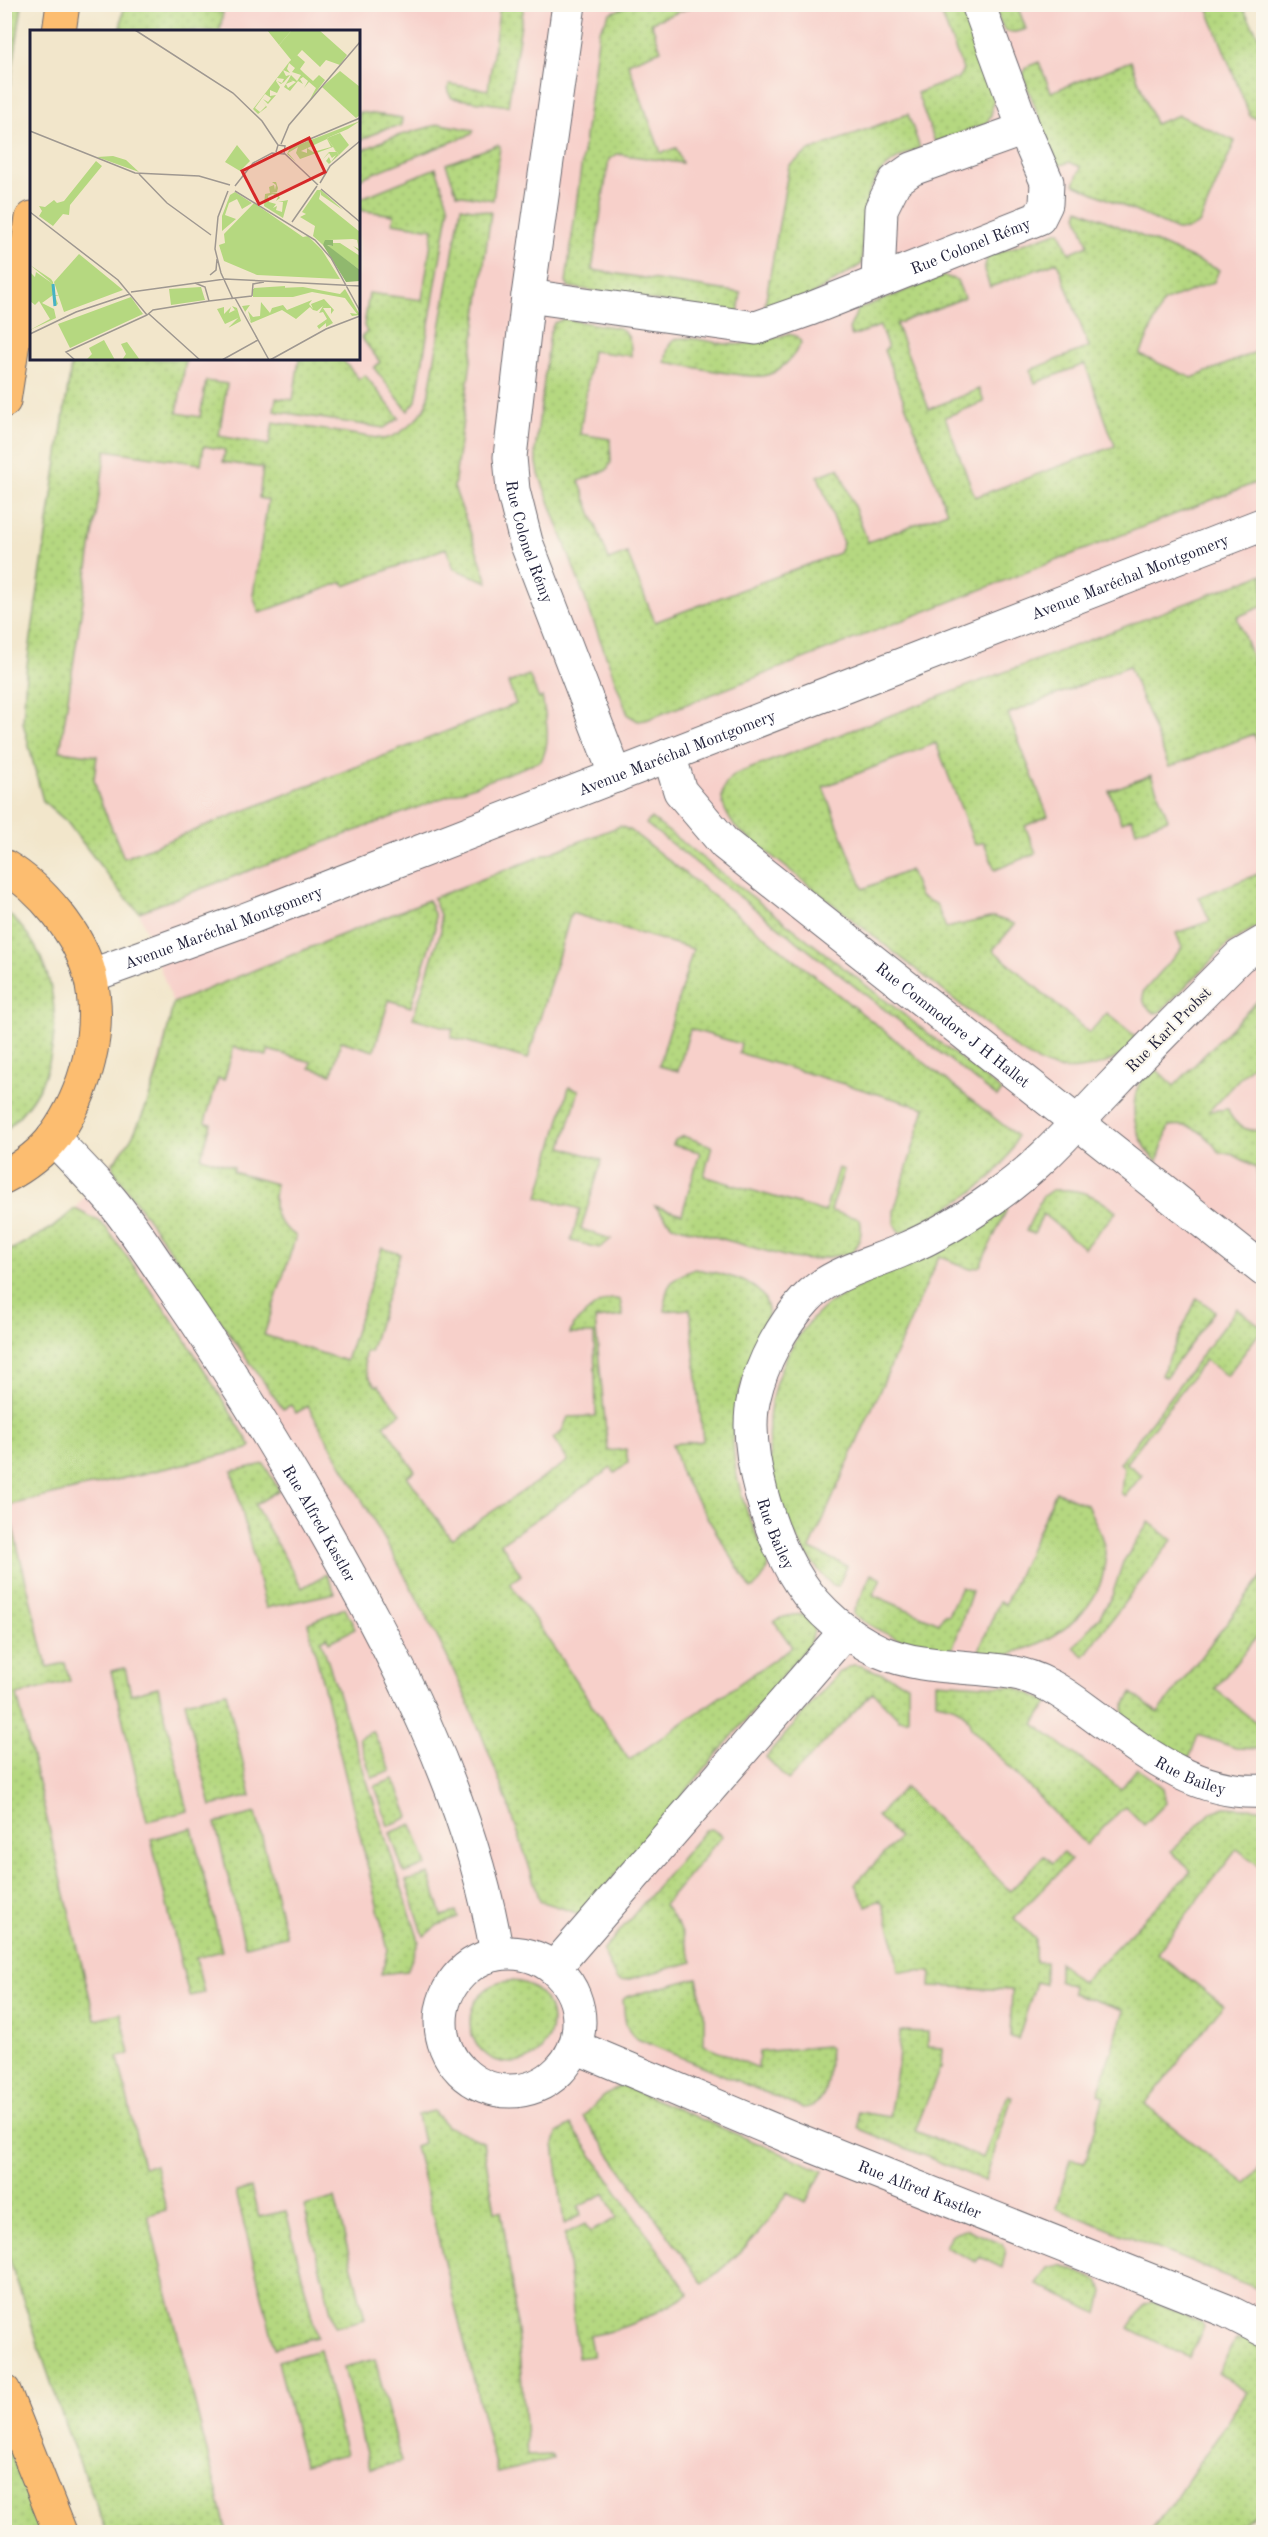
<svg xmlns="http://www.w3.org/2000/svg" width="1268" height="2537" viewBox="0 0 1268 2537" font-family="'Old Standard TT',serif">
	<defs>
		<pattern id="grass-dots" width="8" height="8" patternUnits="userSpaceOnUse" patternTransform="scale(1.5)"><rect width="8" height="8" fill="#b5d880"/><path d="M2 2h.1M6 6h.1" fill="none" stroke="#9bb970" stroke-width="1.8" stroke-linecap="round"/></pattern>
	</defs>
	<rect width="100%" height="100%" fill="#fbf7ec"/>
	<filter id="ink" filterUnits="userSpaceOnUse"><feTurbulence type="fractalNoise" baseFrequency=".0167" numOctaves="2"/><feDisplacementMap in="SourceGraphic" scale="12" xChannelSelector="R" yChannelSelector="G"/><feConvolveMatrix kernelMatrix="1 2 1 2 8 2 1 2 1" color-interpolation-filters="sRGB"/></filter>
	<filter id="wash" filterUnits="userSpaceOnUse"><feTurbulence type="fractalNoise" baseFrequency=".008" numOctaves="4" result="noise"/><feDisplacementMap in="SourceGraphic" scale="24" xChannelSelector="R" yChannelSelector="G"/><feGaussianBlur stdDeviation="1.35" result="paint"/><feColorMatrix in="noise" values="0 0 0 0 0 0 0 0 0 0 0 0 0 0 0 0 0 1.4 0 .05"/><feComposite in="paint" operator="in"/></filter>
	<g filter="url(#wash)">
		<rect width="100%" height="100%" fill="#f2e6cb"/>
		<path fill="#f7d0ca" d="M164,5H1241L1264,44L1263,2508L1227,2532H107L68,2433L5,2246L4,1253L52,1228L75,1209L133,1135L143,1116L152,1086L173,1003L139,912L118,889L67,822L43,801L111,359L358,358V32L160,31Z"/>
		<path fill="url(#grass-dots)" stroke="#6c7d5e" stroke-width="1.5" d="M11,5H22L5,121V45Z
			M124,5H209L208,10L223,12L220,31H120Z
			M500,5H524L508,106L452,98L448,92L449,84L488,90Z
			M630,5H698L651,22L661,50L628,63L661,153L676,148L682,163L617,154L609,159L592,270L741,293L738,314L569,287L566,282L599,31L610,13Z
			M938,5H961L994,96L991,115L986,124L935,142L917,93L958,78L963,70Z
			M994,5H1017L1026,29C1001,39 1001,24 994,5Z
			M1206,5H1241L1263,44V121L1250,116Z
			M1131,61L1155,124L1179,115L1235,141L1199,224L1189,229L1177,230L1074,184L1081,167L1069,162L1058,166L1023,76L1026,67L1039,62L1051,92Z
			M359,112L402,118L401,126L384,129L359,141Z
			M908,114L920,148C859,170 864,208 862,264L810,296L768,310L765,304L789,166L809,151Z
			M440,124L474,130L472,134L359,179V153L361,151L387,139Z
			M497,145L500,146L493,200L457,194L446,164Z
			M436,168L449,207L416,401L408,411L374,368L380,362L361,337L367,332L364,326L369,293L422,300L433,229L393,223L394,215L359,210V199Z
			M461,207L491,212L454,487L488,582L454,569L446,548L345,586L343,582L259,613L253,595L268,500L259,498L263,468L223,462L225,450L204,446L201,464L106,450L60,751L97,756L94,779L98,795L124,858L516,704L508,683L529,675L539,699L542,697C546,719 552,741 541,761L139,912L118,889L67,822L43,801L23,723L26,672L72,359H186L177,413L200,417L206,381L227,384L219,436L269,445L273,422L384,439C400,436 420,419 427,404Z
			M1079,209L1219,270L1214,282L1163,302L1140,355L1192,378L1263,349V480L646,720L638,721L628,715L539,474L535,452L550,333L554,323L563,319L620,328C631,336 631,343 631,356L592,351L580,434L610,439L611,462L607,470L579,481L609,560L627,553L655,622L839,553L843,543L818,476L839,468L868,542L947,512L884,350L888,348L880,326L852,336L849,329L858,309L944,276L957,280L964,298L896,324L929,409L979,389L984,402L945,417L975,497L1115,446L1085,364L1035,383L1030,370L1089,347L1057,262L990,287L984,270L987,258L991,255L1060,231L1069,253L1088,245L1077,215Z
			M787,334C794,335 798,335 801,343C794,357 780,373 763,376C749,379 684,365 665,362C667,354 667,345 674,340C684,334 713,343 726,344C747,346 766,341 787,334Z
			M299,359H342L359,379L365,375L399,418L384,428L274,411L276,398L293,400Z
			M1263,574V606L1237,617L1263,687V757L1254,734L1169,767L1129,666L1008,714L1048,816L1025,826L1036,853L995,870L984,842L975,845L936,743L823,787L863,889L910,870L920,897L936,904L946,928L994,917L1015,924L993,950L1089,1033L1107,1013L1135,1036C1128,1063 1079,1074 1054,1068C1040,1064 1029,1057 1017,1049L735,827C721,807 714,790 736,774Z
			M1151,775L1168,819L1136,831L1132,818L1121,822L1109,791Z
			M651,818L1002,1091L997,1097L646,824Z
			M620,826L630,830L1017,1136C1002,1186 945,1208 904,1232H899L894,1223V1211L925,1108L739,1053L741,1044L690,1029L678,1071L659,1066L693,949L571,913L528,1059L451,1037L453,1029L413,1018L441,930L440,915L433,898Z
			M1263,872V923L1229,943L1160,1012L1155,1013C1145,1007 1143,1004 1143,992L1182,948L1176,933L1210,921L1199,897Z
			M428,900L435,916V928L411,1007L389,1000L374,1051L341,1041L332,1074L310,1068L312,1062L268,1050L267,1056L234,1047L224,1080L218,1078L205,1122L211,1124L201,1157L234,1167L233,1172L276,1184C271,1209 273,1221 296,1236L264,1335L346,1361L382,1248L400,1254L370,1352L366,1351C361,1362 368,1378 376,1386L378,1385L401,1413L384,1425L415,1471L407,1476L451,1539L568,1461L553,1438L561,1433L568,1417L596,1416L594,1334H570L573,1325C585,1315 603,1294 620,1300L623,1316L595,1319L608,1451L626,1449L628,1463L615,1473L611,1468L501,1543L521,1575L510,1583L629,1760L792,1647L774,1621C800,1609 827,1612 808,1646L580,1917L574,1912L540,1901C519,1832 495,1765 467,1700C422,1598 363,1503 308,1406L296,1413L291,1405L283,1409L113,1170V1163C120,1153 129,1144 134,1133C154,1096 165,1044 173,1003Z
			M5,911C53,950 65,1019 45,1075C37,1097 21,1115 5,1131Z
			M1263,995V1053L1209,1111L1228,1109C1232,1124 1248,1134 1263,1129V1211L1256,1167L1234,1155L1219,1152C1205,1133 1194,1123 1169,1126L1157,1162C1135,1138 1127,1110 1141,1079L1146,1078L1155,1068L1174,1086Z
			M569,1087L579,1090L562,1147L602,1160L581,1229L611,1239L599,1248L571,1241L580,1209L538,1197Z
			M683,1136L712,1146L704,1176L825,1212L838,1168L844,1170L831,1211L860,1219C863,1232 860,1243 852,1253L811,1260L791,1258L672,1225L655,1206L682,1214L700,1152L673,1145L675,1140Z
			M1052,1190C1079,1188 1095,1194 1116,1212L1084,1248L1043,1214L1034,1234L1026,1231L1042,1197Z
			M1004,1208L1007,1209L980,1266L970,1269L939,1256L810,1549L847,1566L838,1586L832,1585C756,1508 740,1378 829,1303Z
			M75,1209L99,1221L107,1229L181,1332L251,1446L248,1449L5,1506V1253L52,1228Z
			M695,1269C722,1274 771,1280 768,1317C744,1375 723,1415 738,1481C742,1500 750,1520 758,1538C761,1543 765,1548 767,1554C771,1568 762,1583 751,1589L682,1476L672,1444L703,1441L690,1309L665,1311C664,1285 671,1278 695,1269Z
			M1197,1298L1215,1311L1166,1377L1161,1375Z
			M1237,1308L1263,1328L1227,1376L1205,1360L1126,1463L1142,1475L1125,1496L1121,1493L1124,1467L1120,1463Z
			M264,1464L279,1490L255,1505L302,1588L326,1574L335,1593L266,1608L232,1471Z
			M1056,1491L1087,1505C1095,1522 1107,1542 1105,1561C1102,1608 1059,1639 1018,1651C1013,1653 1006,1656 1001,1657C994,1657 985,1654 978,1653L999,1602L1005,1604Z
			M1149,1522L1172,1540L1084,1656L1074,1647L1100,1616L1112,1596L1123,1562Z
			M12,1524L47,1667L65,1663L70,1681L17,1695L95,2019L121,2013L130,2054L118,2057L143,2167L156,2165L166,2210L148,2215L227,2532H107L68,2433L5,2246L4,1525Z
			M871,1574L881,1579L873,1595L939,1623L944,1614L948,1615L961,1587L972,1591L952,1650C913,1645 885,1638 853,1614Z
			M1263,1575V1629L1215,1689L1263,1728V1749L1236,1748L1198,1735L1188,1762L1166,1751L1122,1716L1125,1704L1132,1693L1158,1713Z
			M345,1608L355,1629L329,1642L328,1637L321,1640L419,1941L407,1971L381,1974L388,1950L308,1623Z
			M853,1665L862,1666L908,1684V1719H899L873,1692L788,1780L766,1757L839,1672Z
			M125,1668L131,1694L158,1687L188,1811L147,1821L111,1671Z
			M936,1682L1015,1687L1049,1702L1034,1724L1121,1789L1137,1768L1163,1788L1166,1803L1144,1825L1125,1806L1086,1845L971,1728C967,1709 954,1705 936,1702Z
			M226,1692L251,1796L211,1806L185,1702Z
			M373,1731L391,1771L372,1778L359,1738Z
			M394,1779L409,1817L388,1826L375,1786Z
			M905,1787L1010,1891L1044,1856L1052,1863L1063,1853L1071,1860L1014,1918L1035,1939V1962H1045V1984L1036,1982L1018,2039L1010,2037L1012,1990L930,1986L931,1972L898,1971L894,1942L883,1905L880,1900L866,1906L855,1884L899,1838L877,1816Z
			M1225,1807L1263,1809L1264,1863L1261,1867L1237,1849L1157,1953L1223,2005L1145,2105L1246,2184L1263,2163V2291L1056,2208L1070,2159L1085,2162L1104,2096L1098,2094L1124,2010L1072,1993V1986L1059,1980V1962L1081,1983L1191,1871L1171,1851L1212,1812Z
			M256,1813L286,1936L245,1946L215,1823Z
			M412,1824L427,1865L404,1873L390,1833Z
			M192,1828L222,1951L196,1958L204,1993L189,1996L151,1839Z
			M712,1829L722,1836L664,1905L679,1926L693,1962L622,1981L616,1979L603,1951L705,1830Z
			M429,1874L442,1916L456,1912L458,1918L438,1925L424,1936L406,1881Z
			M697,1978L704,2013V2045L758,2068L759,2052L827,2046L830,2048C827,2071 832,2107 802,2108L635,2038C623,2027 625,2015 623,2000L626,1997Z
			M470 2022a41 41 0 1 1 82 0a41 41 0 1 1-82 0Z
			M900,2031L928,2032V2047L942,2048L941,2068H940L915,2131L983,2158L1008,2095L1012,2097L985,2181L862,2130L858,2127V2112L889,2117L898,2064Z
			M621,2085L823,2171L806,2202L788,2192C767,2229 736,2258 703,2284L583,2117L603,2096Z
			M433,2111L447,2126L483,2142L495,2211H501C515,2292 522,2374 527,2456L552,2455L553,2459L497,2473L415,2146L423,2143L417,2115Z
			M571,2125L689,2294C659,2313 624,2330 589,2336L593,2356L578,2358L565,2234L585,2224L590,2232L617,2218L605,2193L578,2207L581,2215L564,2224L554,2144L557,2133Z
			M251,2188L259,2217L286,2211L317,2337L275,2348L236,2192Z
			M335,2198L365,2319L335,2327L304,2206Z
			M967,2229L1002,2244L1006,2250L1002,2268L980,2257L976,2262L945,2247L951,2235Z
			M1061,2265L1099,2281L1103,2292L1098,2313L1037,2285L1048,2268Z
			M1153,2301L1202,2323L1204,2327L1189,2358L1129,2328L1144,2305Z
			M1244,2339L1263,2350V2509L1230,2532H1149L1172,2504L1247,2392L1218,2373L1236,2340Z
			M320,2350L346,2455L304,2465L278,2361Z
			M375,2359L401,2462L370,2469L344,2367Z
			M5,2439L42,2532H8L5,2524Z"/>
	</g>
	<g filter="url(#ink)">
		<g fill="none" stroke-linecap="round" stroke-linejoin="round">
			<defs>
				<g id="minor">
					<path id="s1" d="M569,4L528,296L510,457L513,490L526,542L616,776"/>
					<path d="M878,281L881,209L895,181L912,169L1024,129"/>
					<path id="s2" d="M528,296L756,328L810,309L1039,218L1046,204L1047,182L1024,129L978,4"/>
					<path id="s3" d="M669,755L680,791L725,844L1264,1270"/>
					<path id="s4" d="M1264,942L1240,956C1197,999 1154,1042 1112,1086C1075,1124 1040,1166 996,1196C967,1217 938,1235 905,1249C873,1264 831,1272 806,1299C782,1325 762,1362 754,1397C742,1450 770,1538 800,1583C818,1611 849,1637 879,1651C920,1669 966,1665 1009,1672C1040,1676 1065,1694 1089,1712C1141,1750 1195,1796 1264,1791"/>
					<path id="s5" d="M90,976L239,922L1264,524"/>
					<path id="s6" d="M53,1138C73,1159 93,1179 111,1200C131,1224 148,1251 166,1277C219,1353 268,1432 314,1512C393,1651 471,1795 497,1954"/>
					<circle cx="510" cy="2022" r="69"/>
					<path d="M554,1968L846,1631"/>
					<path id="s7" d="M576,2047L790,2137L1227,2311L1264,2330"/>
				</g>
				<path id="major" d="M59,32L63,4
					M4,401L32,218
					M4,866C41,888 80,934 90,976C103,1030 86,1093 54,1137C41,1154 23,1167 4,1177
					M4,2391L60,2532"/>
			</defs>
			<use href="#minor" stroke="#6b676d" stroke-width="35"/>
			<use href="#major" stroke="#6b676d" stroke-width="35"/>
			<use href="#minor" stroke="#fff" stroke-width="33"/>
			<use href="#major" stroke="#fcbd6f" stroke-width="33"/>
		</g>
	</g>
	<g text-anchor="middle" stroke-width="4.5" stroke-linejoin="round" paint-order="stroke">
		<g font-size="16" fill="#22223b" stroke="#fbf7ec">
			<text dy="6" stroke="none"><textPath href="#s2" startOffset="460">Rue Colonel Rémy</textPath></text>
			<text dy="6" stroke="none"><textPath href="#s1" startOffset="544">Rue Colonel Rémy</textPath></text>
			<text dy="6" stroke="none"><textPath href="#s5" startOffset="1114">Avenue Maréchal Montgomery</textPath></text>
			<text dy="6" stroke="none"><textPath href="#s5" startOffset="628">Avenue Maréchal Montgomery</textPath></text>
			<text dy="6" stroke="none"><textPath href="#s5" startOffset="142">Avenue Maréchal Montgomery</textPath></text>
			<text dy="6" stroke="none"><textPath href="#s3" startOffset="398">Rue Commodore J H Hallet</textPath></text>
			<text transform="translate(1168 1029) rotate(-45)" y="6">Rue Karl Probst</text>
			<text dy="6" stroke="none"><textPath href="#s6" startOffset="470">Rue Alfred Kastler</textPath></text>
			<text dy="6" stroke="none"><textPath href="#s4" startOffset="840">Rue Bailey</textPath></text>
			<text dy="6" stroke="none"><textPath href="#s4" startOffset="1344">Rue Bailey</textPath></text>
			<text dy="6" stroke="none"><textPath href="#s7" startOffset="372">Rue Alfred Kastler</textPath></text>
		</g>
	</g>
	<g transform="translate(30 30)">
		<rect width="330" height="330" fill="#f2e6cb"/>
		<path d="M237,0H262L249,15ZM267,25L275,32L270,39L274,43L283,51L289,45L295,50L278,73L286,58L279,52L274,58L278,51L273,47L270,49L273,54L268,51L260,61L254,57L259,49L263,51L256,54L258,58L266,52L259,49L261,45L267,51L271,45L262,42L265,38L259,33L257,39L260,43L253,40L256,46L260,45L254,52L251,54L247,51L252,53L254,49L247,48L246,51L250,57L247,63L240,60V66L246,65L238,74L233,69L238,72L241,68L235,64L225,78L230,82L236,76L232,71L237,77L228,84L223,79L260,31ZM330,91L318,99L297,108L309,125L299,134L296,131L299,127L301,132L306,125L302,128L299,123L293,129L299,122H306L303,117L270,129L266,123L268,117L258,123L266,132L257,124L260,118ZM297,109L301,117L283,122L277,118V123L271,121ZM207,115L220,131L210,141L195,132ZM83,126L96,130L109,142L67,127ZM242,152H246L248,158L247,162H241L247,163L250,168L246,171L248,167L243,164L238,166L239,172L246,174L243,178L247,176L246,180L252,182L253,172H248L258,170L253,188L234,176L235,164L240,163L239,157L244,155L245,160L246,155ZM287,160H291L313,180L291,165V161L289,169L330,202V222L323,216L329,219L327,210L323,209L298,210L293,215L283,206L285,196L270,187L276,184L272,182ZM205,162L222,173L212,179L207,169L199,173L195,185L206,189L192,201V186L200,165ZM303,213H310L330,226V240L296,215L302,216ZM0,235L21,249L23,252L24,265H31L25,266L28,274L25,276L22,255L23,265L12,273L24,279L26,288L0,300L20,289L9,271L5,275L0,271V242L5,247L6,242L23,254ZM273,257L310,264L315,259L330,285L322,286L320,283L327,284L315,268L282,262L263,267H223V259ZM294,269L304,280L301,284V278H293L303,293L296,297V293L289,299L287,296L297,289L293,282L289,283L293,276L287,281L283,280L280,277L266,289L252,280L221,293L212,276L220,275L215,282L221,292L218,281L223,287L230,286L231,272L240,283L242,278L253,275L257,280L282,270L279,274L283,279L281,274ZM202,276L207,278L211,291L198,298L208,288L195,294L187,279L194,277V284L201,277L199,283L205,280L207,283Z" fill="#b5d880" fill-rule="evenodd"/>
		<path d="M295,210H303V216L297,215L330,240V251L316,252L293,215Z" fill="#90b86e"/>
		<path d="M49,224L93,260L34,282L24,252Z" fill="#b5d880"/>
		<path d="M262,0H289L317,25L310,35L296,30L290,37L272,20L262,31L249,15ZM310,41L330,57V85L326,88L292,57ZM310,103L319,115L309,125L297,108ZM66,131L72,136L40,175L39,185L33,184L23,196L9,186L12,181L9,176L15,177L24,170L27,173L34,171ZM224,173L273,207L278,206L292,220L310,249L227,245L194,231L189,215L195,213L194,204ZM255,256V260L250,261L251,267H223L224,258ZM171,257L175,270L141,275L139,259ZM101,267L113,284L40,318L28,294ZM74,310L85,330H56L62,324L59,318ZM97,312L110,330H92L96,324L91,314Z" fill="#b5d880"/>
		<path fill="none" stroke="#47b2c5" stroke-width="3" d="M23,254L25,276"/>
		<path fill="none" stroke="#9f9891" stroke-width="1.5" d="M105,0L203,63L232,91L248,115M0,101L105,143L169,146L200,155M251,114L259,95L330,12M256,119L330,88M254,123L288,155M109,144L137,173L181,205M290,153L300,136L330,111M205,156L223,133L242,123L254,124L255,116L248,115L246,122M291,159L330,192M198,161L188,187L185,219L191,243L203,269M205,161L285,210L301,228L330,281M0,182L88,250L117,285L123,280L179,271M262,192L287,156M180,245L186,240L187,229M165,253L175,257L179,271M101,262L195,249L330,256M222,266L223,254L234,252M205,268L239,330M179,271L222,266M119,284L170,330M0,304L46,282L100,264M45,330L36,322L117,285M192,330L228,310M240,330L296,299L330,286"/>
		<path fill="#d62828" fill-opacity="0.15" stroke="#d62828" stroke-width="3" d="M279,108L295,142L229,174L212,141Z"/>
		<rect width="330" height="330" fill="none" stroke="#22223b" stroke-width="3"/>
	</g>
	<rect width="1268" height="2537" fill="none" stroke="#fbf7ec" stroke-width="24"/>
</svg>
